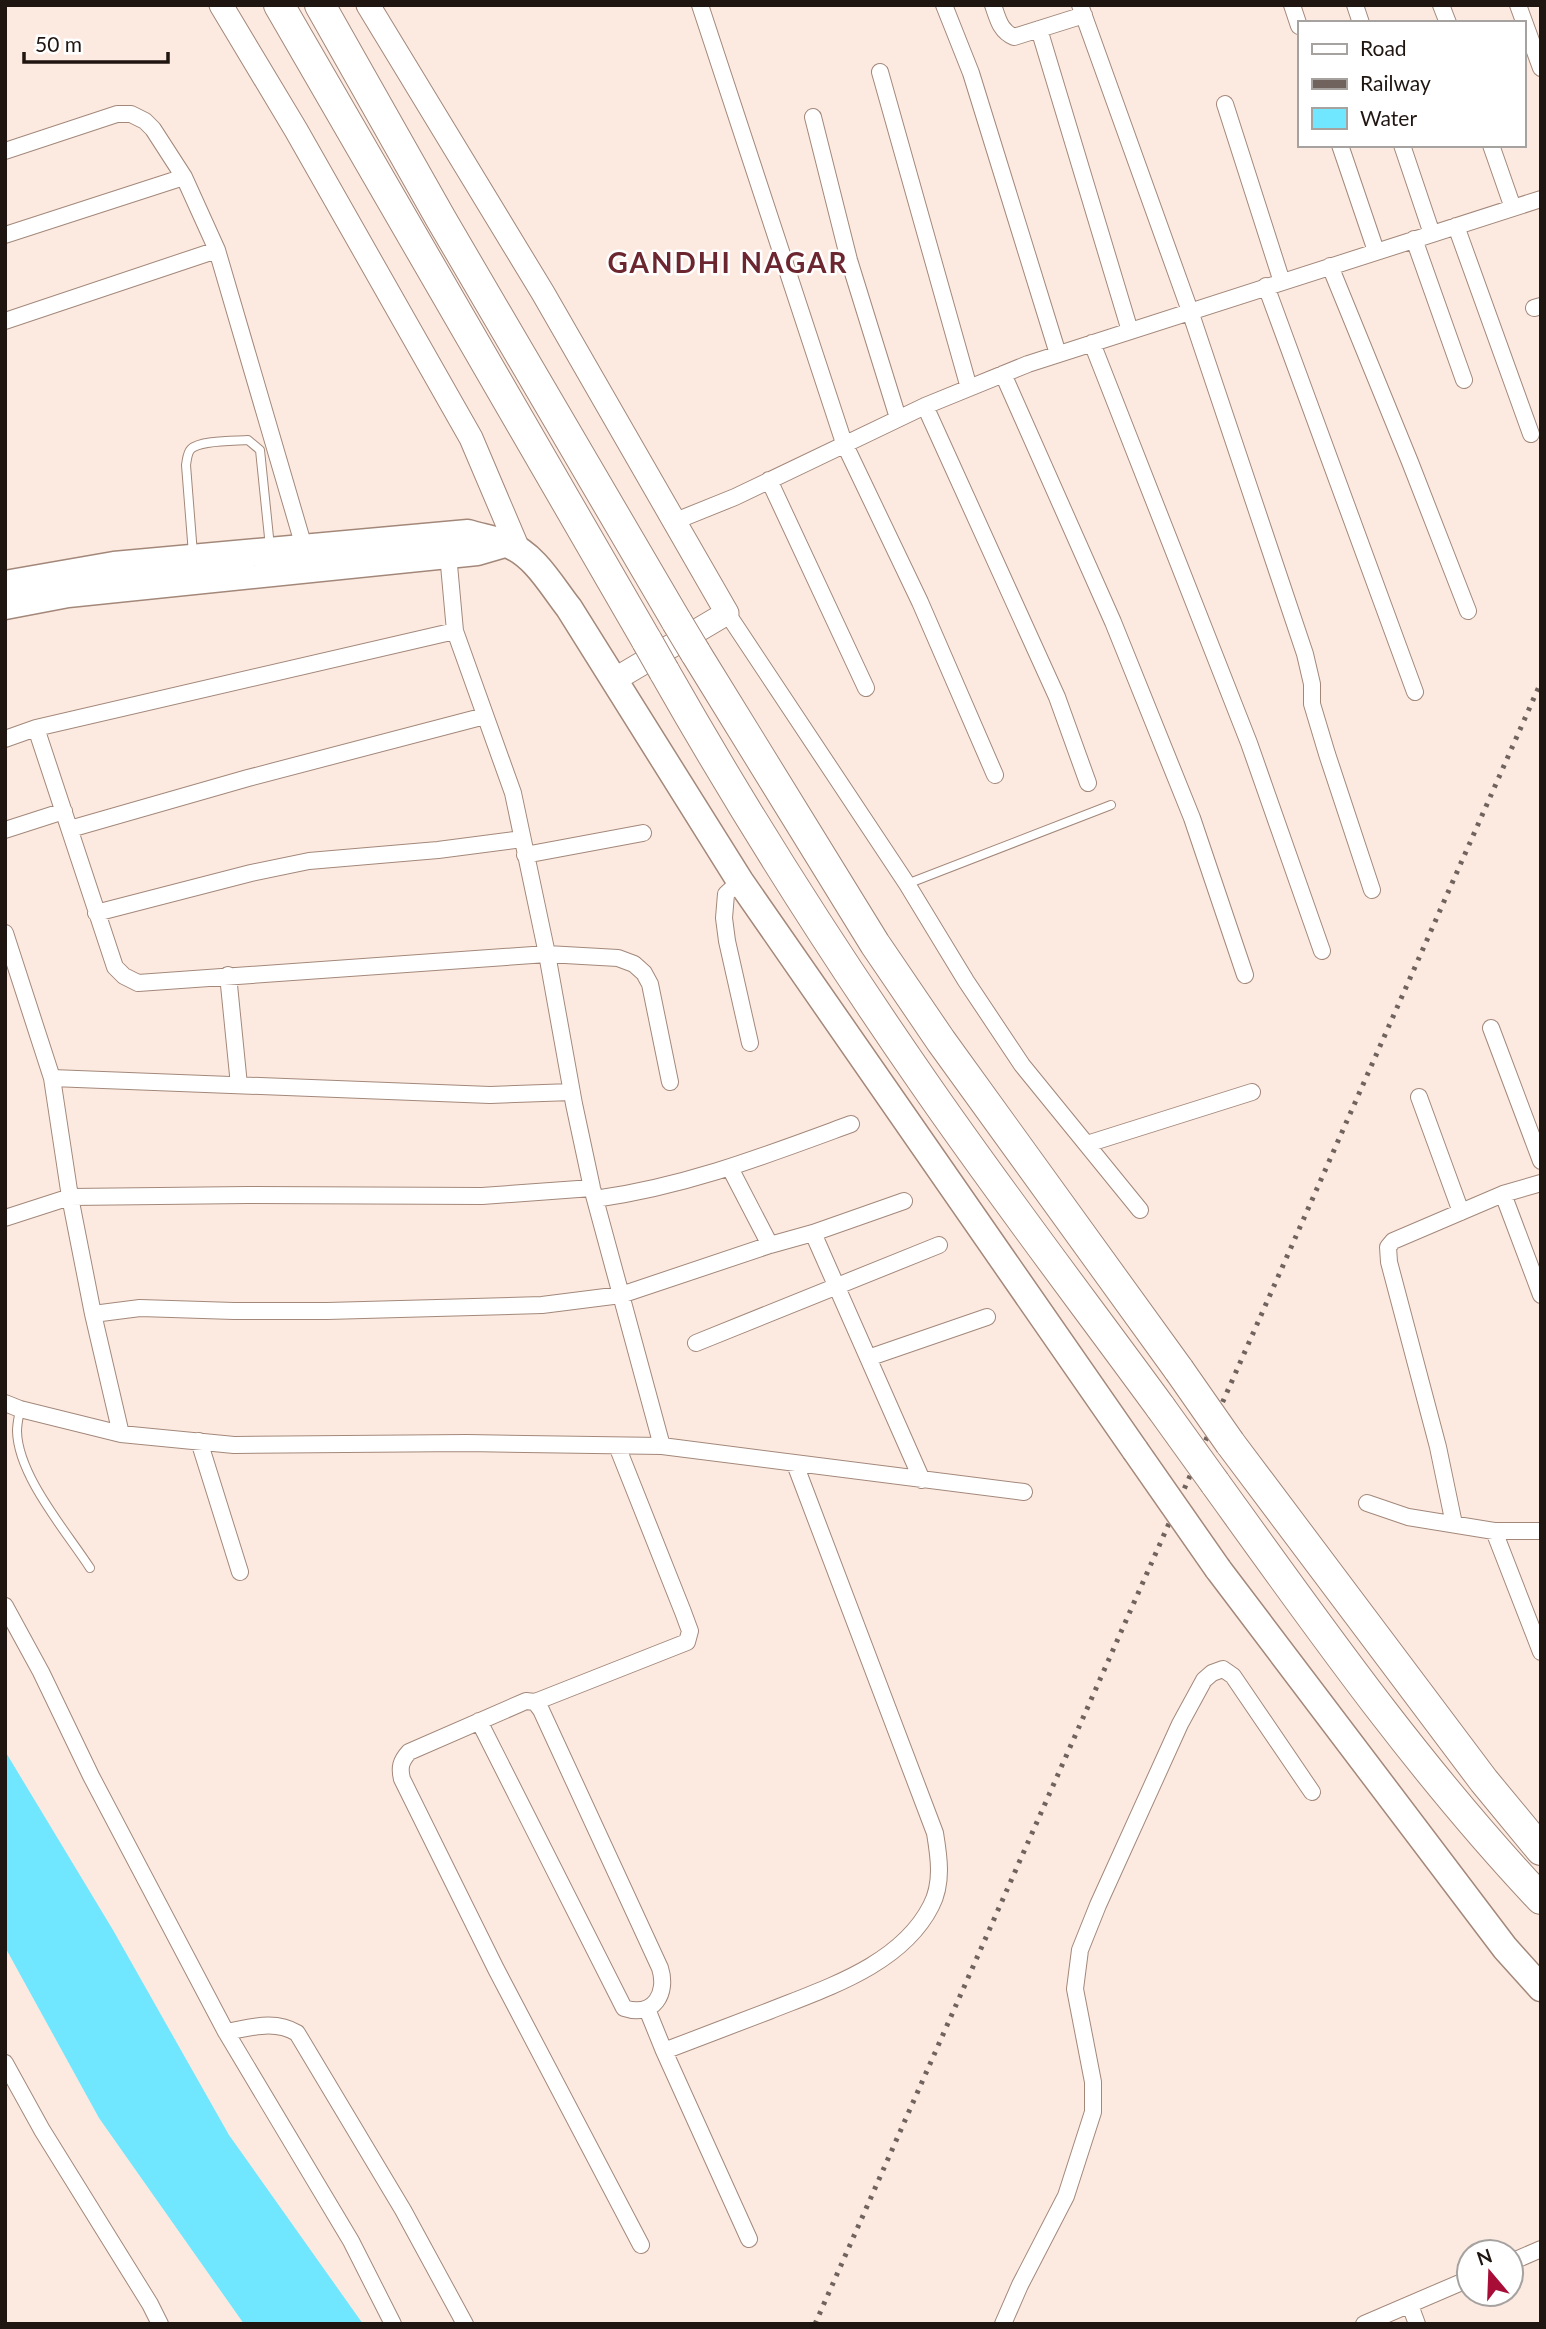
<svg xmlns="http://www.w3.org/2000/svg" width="1546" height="2329" viewBox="0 0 1546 2329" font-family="Lato,sans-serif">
	<rect width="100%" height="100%" fill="#fceae1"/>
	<path fill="#70e7fe" d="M5,1751L113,1930L229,2135L363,2324H244L99,2118L5,1947Z"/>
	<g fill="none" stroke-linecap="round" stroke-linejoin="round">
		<defs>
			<path id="lane" d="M193,554L186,465C187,460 187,453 191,449C200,440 236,441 248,440L260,450L270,547
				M907,884L1111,805
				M20,1409C19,1416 17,1424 17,1431C18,1476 66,1531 90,1568"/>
			<path id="street" d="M700,5L844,443L920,602L995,775
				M944,5L971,73L1058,354
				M993,5C998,19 1000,31 1014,37L1084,15
				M1080,5L1190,311L1305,654L1312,684V704L1327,754L1372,890
				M1292,5L1299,26
				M1355,5L1361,23
				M1441,5L1448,23
				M1518,5L1541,68
				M1039,29L1130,331
				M880,72L969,388
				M1225,104L1282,282
				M813,117L849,260L898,418
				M1340,145L1376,251
				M1402,145L1432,234
				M1491,145L1513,208
				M5,151L117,114H131L145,121L153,129L184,177L217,250L304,547
				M1456,226L1531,434
				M5,235L184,177
				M1414,239L1464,380
				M1330,266L1410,462L1468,611
				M1266,286L1415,692
				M1534,308L1541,306
				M5,321L217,250
				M1092,343L1249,743L1322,951
				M1003,374L1113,622L1192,818L1245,975
				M925,406L1057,697L1088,783
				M769,480L866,688
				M673,522L735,497L925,406L1028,364L1541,199
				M448,554L455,631L513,793L547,954L574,1104L592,1188L662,1446
				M727,613L907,884L966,981L1022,1065L1140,1210
				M36,728L115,967L124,976L138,983L547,954L618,958L634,964L644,973L650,984L670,1082
				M5,739L36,728L455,631
				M70,829L248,778L485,716
				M5,830L64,811
				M525,855L643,833
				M740,881L726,894L724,918L727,941L750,1043
				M96,913L251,873L309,861L438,850L522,839
				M5,933L52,1078L70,1197L93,1314L121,1434
				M228,975L239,1085
				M1491,1028L1541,1161
				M52,1078L490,1095L572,1092
				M1419,1097L1461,1212
				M1087,1144L1252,1092
				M730,1168L770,1245
				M1503,1194L1541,1295
				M595,1199C687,1186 764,1156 851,1124
				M5,1218L70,1197L248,1195L482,1196L592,1188
				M813,1233L922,1480
				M93,1314L140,1308L234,1311H327L542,1305L621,1295L770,1245L813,1233L904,1201
				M696,1343L939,1245
				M868,1358L987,1317
				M5,1403L20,1409L121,1434L234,1445L467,1443L662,1446L1024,1492
				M199,1441L240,1572
				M1367,1503L1408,1517L1494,1531H1541
				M1454,1524L1438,1447L1389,1262L1388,1247L1393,1241L1503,1194L1541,1183
				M1494,1531L1541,1652
				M5,1606L41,1672L91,1776L226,2032L351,2241L393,2324
				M535,1702L687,1642L690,1631L683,1612L617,1446
				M479,1721L624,2008C654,2018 668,1993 660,1968L541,1710L535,1702L526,1701L409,1752C401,1761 399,1767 402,1779L496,1969L641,2245
				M647,2009L664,2051L749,2239
				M226,2032C250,2028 274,2019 297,2033L403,2210L465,2324
				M664,2051C699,2038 734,2024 769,2011C826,1988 901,1965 931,1906C943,1883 939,1857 935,1833L795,1464
				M5,2063L42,2130L150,2304L160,2324
				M1511,2262L1541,2249
				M1410,2305L1417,2324
				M1003,2324L1020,2285L1066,2196L1093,2112V2082L1075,1989L1080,1950L1098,1905L1180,1724L1204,1680L1212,1673L1223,1669L1233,1676L1312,1792
				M1364,2324L1469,2279"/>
			<path id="secondary" d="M221,5L296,130L471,438L519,551
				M368,5L543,293L727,613L614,680"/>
			<path id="primary" d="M5,584L114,565L468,533C481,537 495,539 507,544C535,555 551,585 569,608L740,881L1135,1450
				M5,606L68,594L477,552L501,545
				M1218,1569L1505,1948L1541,1988"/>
			<path id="highway" d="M279,5L647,641
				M320,5L441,219L677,622
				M695,652L875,944L941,1041L1179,1370
				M664,671C744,812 831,949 924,1083C1000,1193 1082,1300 1161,1408
				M1230,1443L1484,1781L1541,1850
				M1215,1483C1318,1626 1420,1771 1541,1899"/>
		</defs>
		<use href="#lane" stroke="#a3887a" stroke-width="10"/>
		<use href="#street" stroke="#a3887a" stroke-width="18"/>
		<use href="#secondary" stroke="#a3887a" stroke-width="25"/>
		<use href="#primary" stroke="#a3887a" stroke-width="29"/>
		<use href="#highway" stroke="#a3887a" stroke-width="32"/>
		<use href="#lane" stroke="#fff" stroke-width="8"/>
		<use href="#street" stroke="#fff" stroke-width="16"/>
		<use href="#secondary" stroke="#fff" stroke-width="23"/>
		<use href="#primary" stroke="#fff" stroke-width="26"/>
		<use href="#highway" stroke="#fff" stroke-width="30"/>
		<path stroke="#70635d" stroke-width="5" stroke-dasharray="3.5 7" stroke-linecap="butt" d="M815,2324L1541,682"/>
		<defs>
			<path id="primary-bridge" d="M1135,1450L1218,1569"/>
			<path id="highway-bridge" d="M677,622L695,652
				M647,641L664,671
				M1179,1370L1230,1443
				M1161,1408L1215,1483"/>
		</defs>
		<use href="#primary-bridge" stroke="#a3887a" stroke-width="29" stroke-linecap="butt"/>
		<use href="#highway-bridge" stroke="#a3887a" stroke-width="32" stroke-linecap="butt"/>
		<use href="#primary-bridge" stroke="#fff" stroke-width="26"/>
		<use href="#highway-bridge" stroke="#fff" stroke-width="30"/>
	</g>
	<g text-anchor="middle" stroke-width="5" stroke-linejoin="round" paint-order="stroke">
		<g font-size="28" font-weight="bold" letter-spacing="2" fill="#6c262f" stroke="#fff">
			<text x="728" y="273">GANDHI NAGAR</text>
		</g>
	</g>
	<rect width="1546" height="2329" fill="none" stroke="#201611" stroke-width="14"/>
	<rect x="1298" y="21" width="228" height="126" fill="#ffffff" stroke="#a6a2a0" stroke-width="2"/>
	<rect x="1312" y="44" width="35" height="10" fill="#ffffff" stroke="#a6a2a0" stroke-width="2"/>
	<text x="1360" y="56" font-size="21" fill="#201611">Road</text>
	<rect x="1312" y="79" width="35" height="10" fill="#70635d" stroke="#a6a2a0" stroke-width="2"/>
	<text x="1360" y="91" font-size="21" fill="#201611">Railway</text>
	<rect x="1312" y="108" width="35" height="21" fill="#70e7fe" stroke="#a6a2a0" stroke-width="2"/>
	<text x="1360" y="126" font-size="21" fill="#201611">Water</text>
	<g transform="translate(1490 2273) rotate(341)"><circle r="33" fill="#ffffff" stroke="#a6a2a0" stroke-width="2"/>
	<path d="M0-5L12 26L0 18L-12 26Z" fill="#a70d36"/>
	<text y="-10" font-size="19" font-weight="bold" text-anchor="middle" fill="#201611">N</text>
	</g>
	<path d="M24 52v10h144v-10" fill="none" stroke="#201611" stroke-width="3.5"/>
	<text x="35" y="52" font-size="21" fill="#201611" stroke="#ffffff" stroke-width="5" paint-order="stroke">50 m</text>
</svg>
